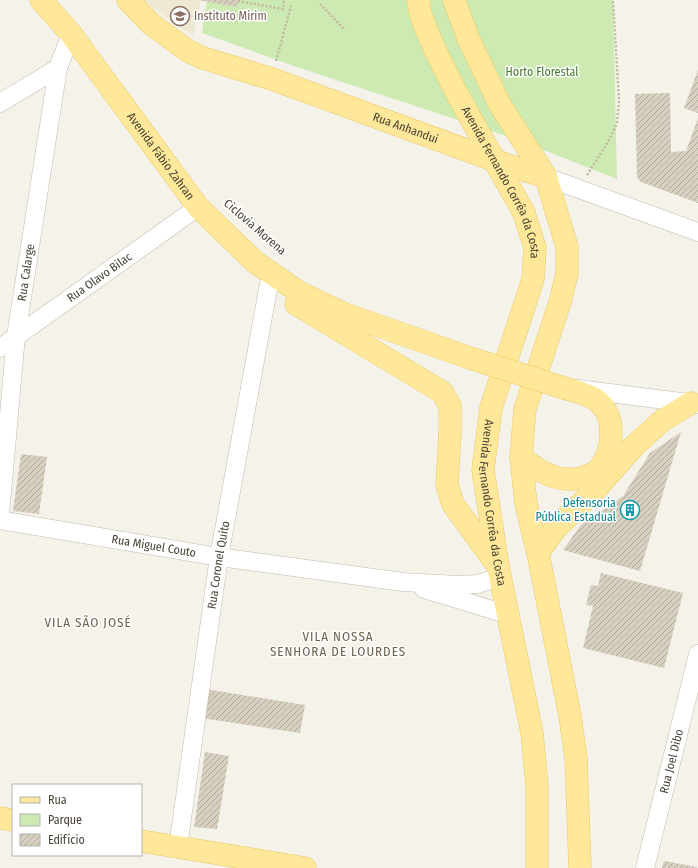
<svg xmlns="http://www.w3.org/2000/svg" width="698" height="868" viewBox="0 0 698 868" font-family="'Fira Sans Condensed',sans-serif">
	<defs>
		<pattern id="building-hatch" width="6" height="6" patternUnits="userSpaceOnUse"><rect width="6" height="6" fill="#d7cfbf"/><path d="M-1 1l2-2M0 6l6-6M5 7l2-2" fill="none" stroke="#b0aa9c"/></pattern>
	</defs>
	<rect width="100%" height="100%" fill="#f5f2ea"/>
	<path fill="#eee9d3" d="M144,0H201L193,35L177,26Z"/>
	<path fill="#cdeab2" d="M207,0H613L617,179L521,141L294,66L202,33Z"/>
	<path fill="url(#building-hatch)" d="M198,0H238L237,7Z
		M698,70V113L684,108Z
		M670,93L671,152L686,151L698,118V203L641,182L637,177L635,94Z
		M681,432L640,571L563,550L581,525L623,496L650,453Z
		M21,454L47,457L39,514L13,511Z
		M601,573L683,593L664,668L583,648L593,606L586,605L591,585L598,586Z
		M205,689L305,705L300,733L201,718Z
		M205,752L229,756L217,829L194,827Z
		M664,861L697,867V868H662Z"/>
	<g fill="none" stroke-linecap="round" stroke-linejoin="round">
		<defs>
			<g id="minor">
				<path d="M0,103L58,68"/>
				<path d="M546,177L698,232"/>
				<path id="s1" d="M0,348L198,207"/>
				<path d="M578,389L697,404"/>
				<path id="s2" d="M0,515L16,336L58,68L71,34"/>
				<path id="s3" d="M0,520L219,557L403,582L459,585L478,584L500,577"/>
				<path d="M424,589L509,615"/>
				<path id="s4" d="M178,847L219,557L269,284L273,274"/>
				<path id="s5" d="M645,868L698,654"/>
			</g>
			<g id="major">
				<path id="s6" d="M41,0L71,34L198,207L255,262L300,293L342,313L470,358"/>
				<path id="s7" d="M128,0L151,24L188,51L203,58L272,79L507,165L546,177"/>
				<path id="s8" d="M418,0L421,16L434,48L457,94L524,213L535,248L533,279L491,408L483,470L498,566L532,733L537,786V868"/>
				<path d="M454,0L468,38L500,105L546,177L567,247V274L560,302L525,409L521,457L526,504L538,553L570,716L576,758L580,868"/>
				<path d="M296,304L442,392L450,406V431L447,485L453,504L495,562"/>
				<path d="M521,457C534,467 550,479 568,479C577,480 592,476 599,469C614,452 617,414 596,400C587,393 572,391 561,387"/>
				<path d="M538,553L555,529L595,490L635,445L663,420L691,403"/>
				<path d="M0,818L13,820"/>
				<path d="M141,841L305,868"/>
			</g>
		</defs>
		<use href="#minor" stroke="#c1bbac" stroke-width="19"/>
		<use href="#major" stroke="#e7c966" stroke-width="23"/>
		<path stroke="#c3b89d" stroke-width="2.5" stroke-dasharray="2 2" stroke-linecap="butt" d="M238,1L283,9L284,0
			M320,4L344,29
			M276,61L291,6
			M587,175L608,142L617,123L619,100L613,0"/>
		<use href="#minor" stroke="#fff" stroke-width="18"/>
		<use href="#major" stroke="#ffe899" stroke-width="22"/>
		<defs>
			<path id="major-bridge" d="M470,358L561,387"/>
		</defs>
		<use href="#major-bridge" stroke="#e7c966" stroke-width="23" stroke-linecap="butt"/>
		<use href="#major-bridge" stroke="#ffe899" stroke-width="22"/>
	</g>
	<defs>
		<symbol id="school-ring" viewBox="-11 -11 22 22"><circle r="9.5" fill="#fff" stroke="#8d6e63" stroke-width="1.5"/><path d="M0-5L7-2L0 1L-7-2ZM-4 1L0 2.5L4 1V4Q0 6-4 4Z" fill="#8d6e63"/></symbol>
		<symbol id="building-ring" viewBox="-11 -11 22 22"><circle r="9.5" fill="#fff" stroke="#0f9aa8" stroke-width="1.5"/><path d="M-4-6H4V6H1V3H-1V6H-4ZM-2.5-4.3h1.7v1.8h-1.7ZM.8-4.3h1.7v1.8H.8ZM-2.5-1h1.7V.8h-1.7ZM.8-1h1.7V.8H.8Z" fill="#0f9aa8"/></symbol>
	</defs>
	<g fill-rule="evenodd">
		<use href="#school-ring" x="169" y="5" width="22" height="22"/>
		<use href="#building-ring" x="619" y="499" width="22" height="22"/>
	</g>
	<g text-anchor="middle" stroke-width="3" stroke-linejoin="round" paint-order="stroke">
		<g font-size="12" fill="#785e54" stroke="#fff" text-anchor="start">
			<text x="194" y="20">Instituto Mirim</text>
		</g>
		<g font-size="12" fill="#437e28" stroke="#fff">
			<text x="542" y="76">Horto Florestal</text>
		</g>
		<g font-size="12" fill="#494437" stroke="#fff">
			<text dy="4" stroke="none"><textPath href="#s7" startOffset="310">Rua Anhandui</textPath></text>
			<text dy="4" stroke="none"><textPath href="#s6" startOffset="197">Avenida Fábio Zahran</textPath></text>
			<text dy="4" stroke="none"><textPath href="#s8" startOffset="202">Avenida Fernando Corrêa da Costa</textPath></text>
			<text transform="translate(255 227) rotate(41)" y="4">Ciclovia Morena</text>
			<text dy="4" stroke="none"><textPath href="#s2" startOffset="244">Rua Calarge</textPath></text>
			<text dy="4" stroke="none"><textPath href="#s1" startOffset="122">Rua Olavo Bilac</textPath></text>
			<text dy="4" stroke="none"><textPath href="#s8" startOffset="538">Avenida Fernando Corrêa da Costa</textPath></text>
			<text dy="4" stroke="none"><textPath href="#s3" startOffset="156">Rua Miguel Couto</textPath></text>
			<text dy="4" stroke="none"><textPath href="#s4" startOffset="285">Rua Coronel Quito</textPath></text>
			<text dy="4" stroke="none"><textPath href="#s5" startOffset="110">Rua Joel Dibo</textPath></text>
		</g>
		<g font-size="12" fill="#0d838f" stroke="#fff" text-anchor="end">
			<text x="616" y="507">Defensoria<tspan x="616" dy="14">Pública Estadual</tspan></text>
		</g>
		<g font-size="13" letter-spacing="1" fill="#6d624e" stroke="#fff">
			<text x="88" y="627">VILA SÃO JOSÉ</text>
			<text x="338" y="641">VILA NOSSA<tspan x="338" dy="15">SENHORA DE LOURDES</tspan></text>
		</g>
	</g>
	<rect x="12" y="784" width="130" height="72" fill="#ffffff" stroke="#b6b4af"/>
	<rect x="20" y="797" width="20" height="6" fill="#ffe899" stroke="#b6b4af"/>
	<text x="48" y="804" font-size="12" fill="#494437">Rua</text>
	<rect x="20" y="814" width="20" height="12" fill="#cdeab2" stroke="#b6b4af"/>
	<text x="48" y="824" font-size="12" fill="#494437">Parque</text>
	<rect x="20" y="834" width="20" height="12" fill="url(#building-hatch)" stroke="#b6b4af"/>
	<text x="48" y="844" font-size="12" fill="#494437">Edifício</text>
</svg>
